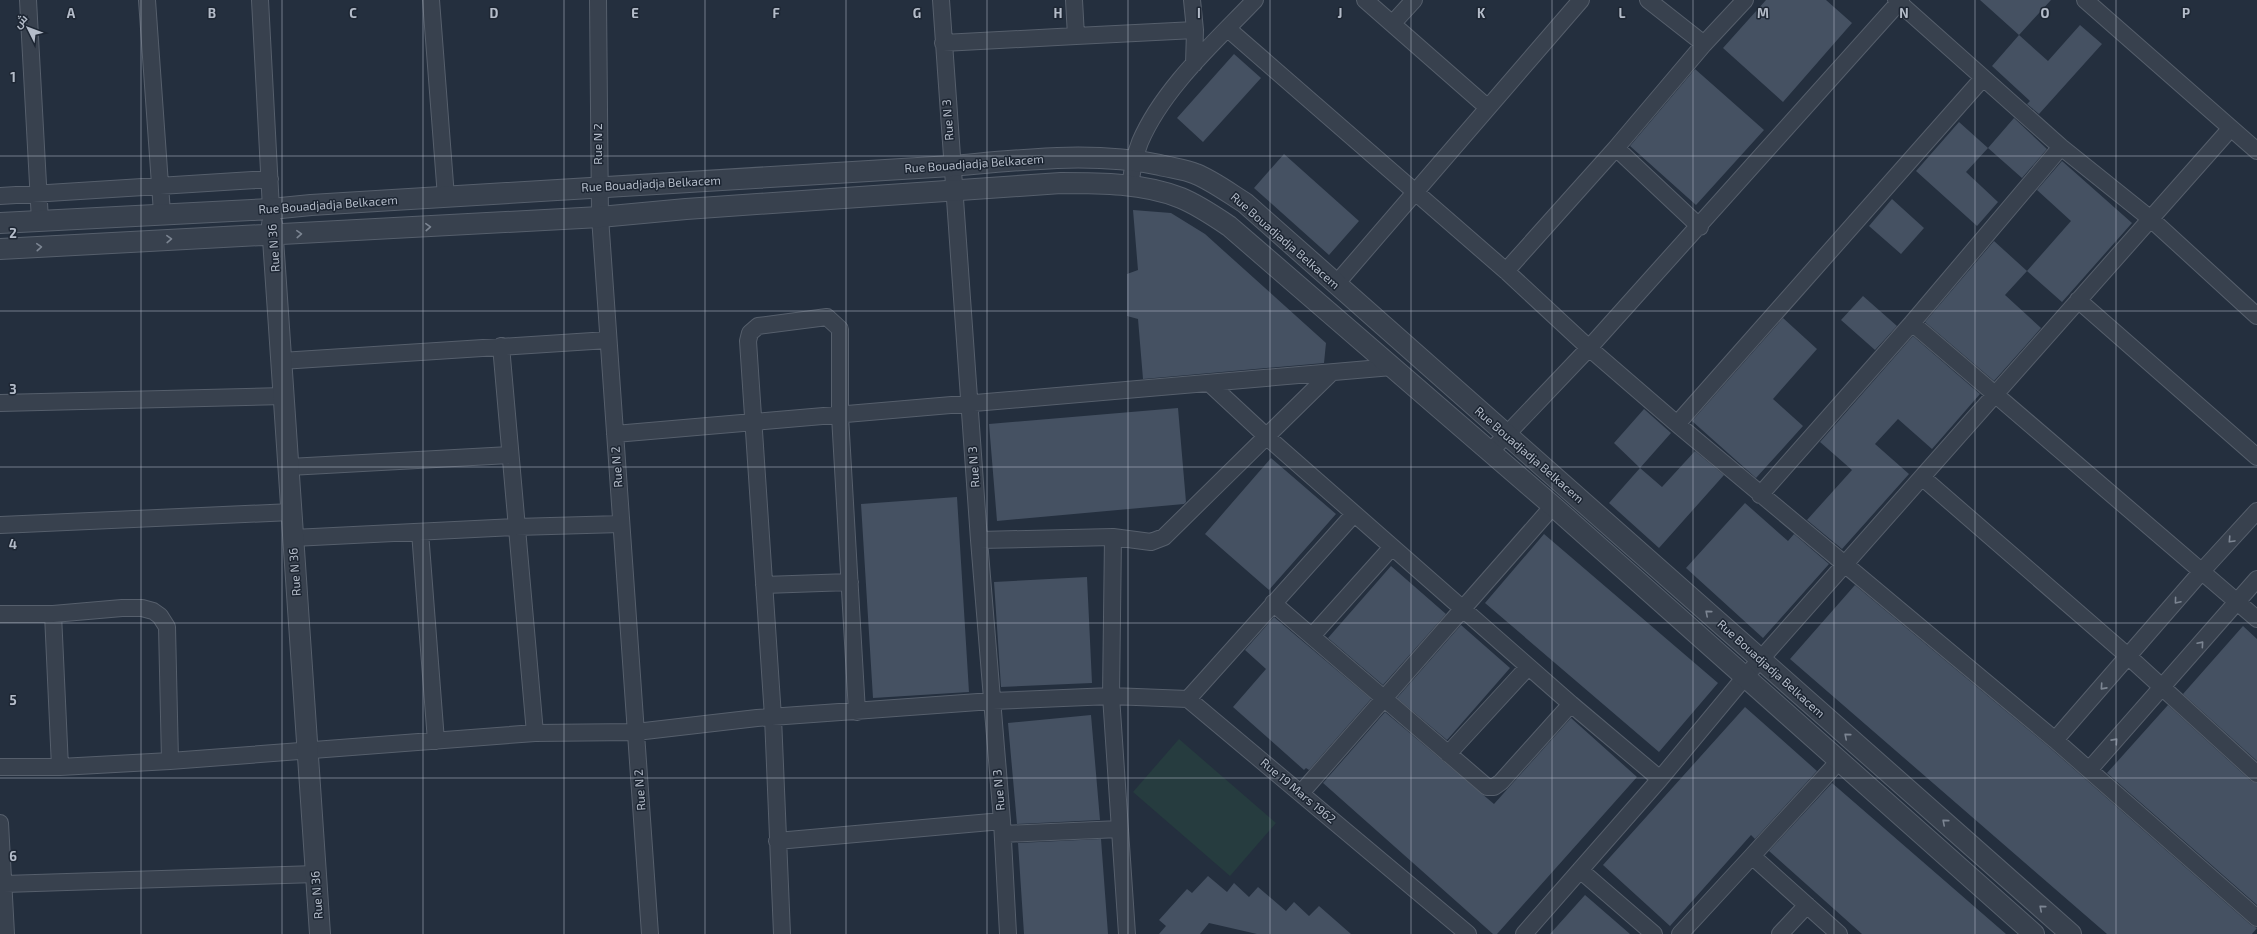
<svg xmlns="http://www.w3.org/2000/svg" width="2257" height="934" viewBox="0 0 2257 934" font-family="'Exo 2',Cairo,sans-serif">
	<rect width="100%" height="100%" fill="#242f3e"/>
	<path fill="#263c3f" d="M1179,739L1276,823L1230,876L1133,792Z"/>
	<path fill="#455162" d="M1766,0H1826L1852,23L1783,102L1723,48Z
		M1980,0H2051L2019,35Z
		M2080,25L2102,44L2039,114L2027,104L2030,101L1992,66L2019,35L2048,61Z
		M1234,54L1261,78L1203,142L1177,118Z
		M1695,69L1764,130L1696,205L1630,146Z
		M2014,118L2047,149L2022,178L1988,148Z
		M1959,122L1988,148L1966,172L1998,202L1977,226L1916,171Z
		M1284,154L1359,221L1329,255L1254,188Z
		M2062,161L2132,223L2062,302L2027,271L2071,221L2037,190Z
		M1892,199L1924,228L1901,254L1869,226Z
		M1133,210L1171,213L1205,234L1326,343L1324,363L1143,379L1138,319L1127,316V274L1138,270Z
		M1994,241L2027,271L2005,295L2041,328L1994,381L1925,322Z
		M1863,296L1897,326L1875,350L1841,320Z
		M1783,318L1817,349L1773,399L1803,426L1756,478L1692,421Z
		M1913,336L1980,394L1932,449L1898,419L1875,444L1909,474L1842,549L1807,520L1852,470L1820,442Z
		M1178,408L1186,502L1184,504L997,521L989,424Z
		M1644,409L1671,433L1640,468L1614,443Z
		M1695,451L1724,475L1659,548L1609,503L1640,468L1662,487Z
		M1271,458L1336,514L1269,590L1205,534Z
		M957,497L969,692L873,698L861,504Z
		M1745,503L1788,541L1794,534L1829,564L1763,638L1686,568Z
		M1544,534L1718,683L1659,752L1485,603Z
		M1391,566L1446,614L1383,685L1328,638Z
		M1087,577L1092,683L1001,687L994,582Z
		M1855,585L2049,747L2251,925L2257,928L2252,934H2107L1790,659Z
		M1274,617L1371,699L1309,770L1306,768L1304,770L1233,707L1266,669L1245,650Z
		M1461,625L1510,668L1447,740L1397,698Z
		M2243,626L2257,639V761L2183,694Z
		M2168,705L2251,781L2257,783V905L2107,773Z
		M1745,707L1817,771L1755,839L1751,835L1670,926L1603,865Z
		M1385,712L1494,804L1571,718L1637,777L1497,934H1493L1323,783Z
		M1091,715L1100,820L1017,824L1008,723Z
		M1832,783L2006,934H1862L1769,851Z
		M1101,839L1108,934H1024L1018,843Z
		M1208,876L1227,892L1234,883L1249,897L1258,887L1286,911L1294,902L1309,916L1319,906L1351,934H1257L1209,923L1200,934H1159L1166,926L1159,920L1187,889L1192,893Z
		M1585,895L1630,934H1550Z"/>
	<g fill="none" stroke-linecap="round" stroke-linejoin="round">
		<defs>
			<path id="minor" d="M28,0L40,221
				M147,0L162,213
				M260,0L271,209
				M431,0L446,197
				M598,0L600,217L650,934
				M941,0L979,540L1002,821L1008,934
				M1192,0L1195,30L1194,64
				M1365,0L1487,107
				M1896,0L2061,147L2152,220L2257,316
				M2085,0L2257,151
				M1393,23L1414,0
				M1228,29L1506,271L1589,348L1677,424L2055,740L2257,918
				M1076,36L1195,30
				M943,43L1076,36L1074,0
				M1704,44L1745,0
				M1616,148L1700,227
				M1130,187C1132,171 1134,157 1140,142C1163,88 1215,42 1255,0
				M0,196L270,179
				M1506,271L1616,148L1704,44L1648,0
				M1336,284L1581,0
				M2078,300L2257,457
				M1912,323L2257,619
				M501,346L535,733
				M281,361L608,340
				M1210,384L1266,436L1571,704
				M0,403L284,396
				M1677,424L1983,78
				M615,434L1392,367
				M1490,452L1589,348L1901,0
				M289,467L510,455
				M1923,478L2129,657L2257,774
				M1760,495L1912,323L2061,147
				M0,525L292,512
				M420,532L436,741
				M1113,537L1111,696L1127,934
				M293,538L516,527L621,524
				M979,540L1113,537L1151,542L1164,537L1331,373
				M764,585L850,582
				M1273,603L1487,787H1494L1501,782L1571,704L1660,779
				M0,614H53L122,608H142L153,611L160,616L167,627L170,761
				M53,614L60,767
				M1312,636L1392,547
				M1188,699L1354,514
				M2055,740L2202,571L2257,511
				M1448,754L1528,667
				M0,767H60L170,761L535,733L636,732L757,718L992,701L1111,696L1188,699L1468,934
				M2089,770L2257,579
				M1301,793L1553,506
				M0,823L6,934
				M1003,834L1120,829
				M777,841L1002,821
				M1580,870L1654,934
				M4,884L316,874
				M782,934L773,717L748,341L750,333L758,326L827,317L840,329V416L857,712
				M1524,934L1660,779L1744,678L2231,128
				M1680,934L1752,856
				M1780,934L1807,905
				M1839,934L1752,856L1839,761"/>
			<path id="tertiary" d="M0,223L271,209L311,205L951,166C1021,160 1091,151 1160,165C1171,168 1185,169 1196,174C1213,181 1229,193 1245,203L2071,934
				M272,224L320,934
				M0,249L600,217L686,209L1061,183C1100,183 1144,183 1181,198C1198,205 1214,216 1229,226L1553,506L2034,934"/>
		</defs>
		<use href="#minor" stroke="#565f6c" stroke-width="18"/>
		<use href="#tertiary" stroke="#565f6c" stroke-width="22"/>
		<use href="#minor" stroke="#38414e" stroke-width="16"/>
		<use href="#tertiary" stroke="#38414e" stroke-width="20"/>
	</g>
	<defs><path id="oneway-chevron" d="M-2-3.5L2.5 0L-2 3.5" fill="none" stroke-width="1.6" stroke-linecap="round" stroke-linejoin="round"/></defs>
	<g stroke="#7c8592">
		<use href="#oneway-chevron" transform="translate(428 227) rotate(-3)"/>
		<use href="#oneway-chevron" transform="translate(299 234) rotate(-3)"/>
		<use href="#oneway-chevron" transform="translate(169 239) rotate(-2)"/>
		<use href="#oneway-chevron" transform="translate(39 247) rotate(-4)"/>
		<use href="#oneway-chevron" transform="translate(2231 540) rotate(133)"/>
		<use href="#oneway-chevron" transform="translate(2177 601) rotate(130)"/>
		<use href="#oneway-chevron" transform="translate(1708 613) rotate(-139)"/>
		<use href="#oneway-chevron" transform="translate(2201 644) rotate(-49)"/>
		<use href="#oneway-chevron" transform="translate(2103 687) rotate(132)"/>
		<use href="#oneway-chevron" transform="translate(1847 736) rotate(-139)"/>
		<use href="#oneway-chevron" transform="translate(2115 741) rotate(-48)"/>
		<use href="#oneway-chevron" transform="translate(1945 822) rotate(-139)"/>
		<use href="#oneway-chevron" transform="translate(2042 908) rotate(-139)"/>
	</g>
	<path fill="none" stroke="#b4bcc9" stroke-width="1" stroke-opacity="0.55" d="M141,0V934M282,0V934M423,0V934M564,0V934M705,0V934M846,0V934M987,0V934M1128,0V934M1270,0V934M1411,0V934M1552,0V934M1693,0V934M1834,0V934M1975,0V934M2116,0V934M0,156H2257M0,311H2257M0,467H2257M0,623H2257M0,778H2257"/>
	<g text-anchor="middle" stroke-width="3" stroke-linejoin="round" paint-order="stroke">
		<g font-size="12" fill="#b4bcc9" stroke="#1d2633">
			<text transform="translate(948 120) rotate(-94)" y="4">Rue N 3</text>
			<text transform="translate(598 144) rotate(-90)" y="4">Rue N 2</text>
			<text transform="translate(974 164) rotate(-4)" y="4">Rue Bouadjadja Belkacem</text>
			<text transform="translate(651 184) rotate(-3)" y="4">Rue Bouadjadja Belkacem</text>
			<text transform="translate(328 205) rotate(-4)" y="4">Rue Bouadjadja Belkacem</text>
			<text transform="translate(1285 241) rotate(41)" y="4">Rue Bouadjadja Belkacem</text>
			<text transform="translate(274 248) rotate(-94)" y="4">Rue N 36</text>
			<text transform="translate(1529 455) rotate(41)" y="4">Rue Bouadjadja Belkacem</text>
			<text transform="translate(617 467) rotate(-94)" y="4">Rue N 2</text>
			<text transform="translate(974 467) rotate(-94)" y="4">Rue N 3</text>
			<text transform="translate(295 572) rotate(-94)" y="4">Rue N 36</text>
			<text transform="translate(1771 669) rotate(42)" y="4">Rue Bouadjadja Belkacem</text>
			<text transform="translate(640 790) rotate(-94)" y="4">Rue N 2</text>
			<text transform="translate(999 790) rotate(-95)" y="4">Rue N 3</text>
			<text transform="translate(1298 791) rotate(40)" y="4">Rue 19 Mars 1962</text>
			<text transform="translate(317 895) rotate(-94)" y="4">Rue N 36</text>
		</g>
	</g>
	<g font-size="13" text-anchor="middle" font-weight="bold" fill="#b4bcc9" stroke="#1d2633" stroke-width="3" stroke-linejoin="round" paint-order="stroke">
		<text x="71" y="18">A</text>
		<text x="212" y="18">B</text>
		<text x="353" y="18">C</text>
		<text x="494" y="18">D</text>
		<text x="635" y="18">E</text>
		<text x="776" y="18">F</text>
		<text x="917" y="18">G</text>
		<text x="1058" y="18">H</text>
		<text x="1199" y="18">I</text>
		<text x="1340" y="18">J</text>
		<text x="1481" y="18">K</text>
		<text x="1622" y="18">L</text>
		<text x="1763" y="18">M</text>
		<text x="1904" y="18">N</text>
		<text x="2045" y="18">O</text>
		<text x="2186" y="18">P</text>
		<text x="13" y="82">1</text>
		<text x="13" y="238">2</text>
		<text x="13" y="394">3</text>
		<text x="13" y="549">4</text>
		<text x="13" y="705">5</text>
		<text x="13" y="861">6</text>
	</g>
	<g transform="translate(28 28) rotate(312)" stroke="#1d2633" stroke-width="3" paint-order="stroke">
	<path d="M0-3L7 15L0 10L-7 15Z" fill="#b4bcc9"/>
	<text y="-6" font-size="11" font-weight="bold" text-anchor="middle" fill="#b4bcc9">ش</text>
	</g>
</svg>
